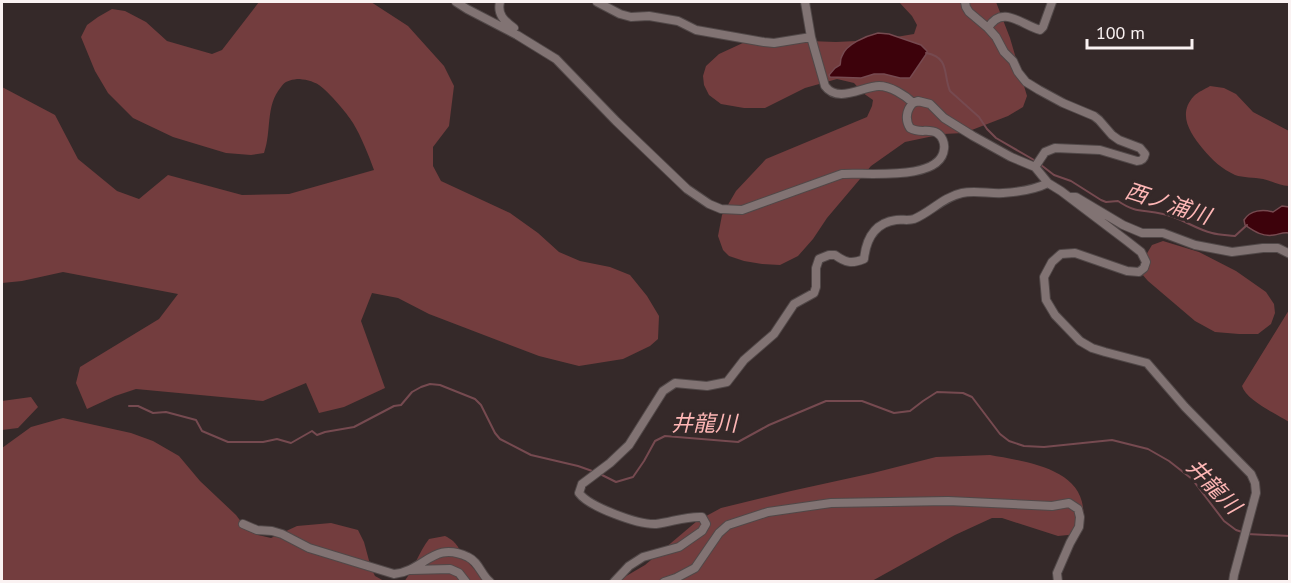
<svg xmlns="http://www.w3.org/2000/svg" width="1291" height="583" viewBox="0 0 1291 583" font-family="'PT Sans','Noto Sans JP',sans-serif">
	<rect width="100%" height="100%" fill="#352929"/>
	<path fill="#733d3e" d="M259,2H371L408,26L444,66L454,86L449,126L433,147V166L441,181L510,213L538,233L559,252L580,261L610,267L630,275L647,296L659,316L658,339L650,346L623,359L579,366L539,356L429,314L398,298L372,293L361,321L385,388L344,407L319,413L306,383L263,401L136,389L115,396L87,409L76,383L80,367L159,319L178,294L63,272L22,281L2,283V87L55,115L78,159L117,191L139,199L168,175L242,195L289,194L374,170C369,156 361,136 353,123C347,113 329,92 319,85C313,81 304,79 297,79C290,80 285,81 281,87C265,106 272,131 264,153L251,155L226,153L173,137L133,118L108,93L95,71L81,37L87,25L98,17L112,9L125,11L146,22L167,41L212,54L222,50Z
		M899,2H996L1010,38L1027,96L1023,107L1008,116L964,133L943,134L905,142L871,166L827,218L813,239L798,256L780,265L762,264L744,261L729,256L723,250L718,236L722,215L736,191L766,159L867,117L872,106L873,100L863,93L854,83L837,79L805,88L765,108H744L721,104L709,95L704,85L703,76L706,66L719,54L745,42L781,40L836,42L878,40L914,34L917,25L912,16Z
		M1210,86L1224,88L1236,94L1253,112L1289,131V186C1280,186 1272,181 1263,179C1254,177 1243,178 1235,175C1222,169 1212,160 1203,149C1190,133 1177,114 1194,96C1198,92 1205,89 1210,86Z
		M1163,241L1199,252L1236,271L1266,292L1274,304L1275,313L1271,324L1258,334H1239L1215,332L1195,321L1148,281L1141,273L1140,265L1152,245Z
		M1289,310V422C1276,414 1246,400 1242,386Z
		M31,397L38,407L18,428L2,430V401Z
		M63,418L131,433L153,441L179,456L200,481L236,515L248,531L258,535L271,538L297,526L331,523L358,530L364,542L371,568L375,576L384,581H2V448L31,427Z
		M990,455C1022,461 1078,467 1083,507C1084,520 1085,522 1078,534L1058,536L1002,518H992L955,535L872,581L616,582L645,565L697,521L721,508L791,491L873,473L936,457Z
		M445,536C457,542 457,546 464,557C472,568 481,576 494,582H404C414,568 419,552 429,539Z"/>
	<path fill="#3d020b" stroke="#764a50" stroke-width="1.5" d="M878,33L889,34L921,45L927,51V53L910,78H900L884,74H874L861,78L830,77L829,75L835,68L840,65C841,62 840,59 842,56C846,44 866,36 878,33Z
		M1282,206L1289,207V233C1283,232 1280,234 1274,235C1262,237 1254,231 1245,225L1244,220C1250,210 1263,209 1273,212Z"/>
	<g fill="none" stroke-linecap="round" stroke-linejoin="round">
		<path stroke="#764a50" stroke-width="2" d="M926,53C950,57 943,75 950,91L979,117L987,129L996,138L1034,160
			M1041,165L1054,175L1071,181L1101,200L1106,202L1118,201C1137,214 1143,209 1163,214C1180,217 1195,229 1212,233C1219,235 1228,235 1235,236L1247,225
			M129,406H138L153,413L166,412L196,420L202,431L228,442H263L277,439L291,443L312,431L317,435L325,432L354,427L394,406L401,405L412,392L421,387L430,384L440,385L475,399L481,405L495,433L500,439L531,455L578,466L595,472
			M600,474L616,482L633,477L644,461L655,441L665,436L738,442L769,425L826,401H862L894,413L910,411L923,401L937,392L963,393L972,397L1000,434L1009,441L1024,446L1044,447L1112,440L1148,449L1169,461L1192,479L1224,521L1236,530L1242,532
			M1247,534L1290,536"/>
		<defs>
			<path id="minor" d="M456,2L467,9L517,35L556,59L616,121L687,189L709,204L721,209L742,210L842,174C865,172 941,182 944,149C945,143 942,136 937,133C928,128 920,134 910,128C905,120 906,110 913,103L918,101L930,104L944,118L973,136L1011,157L1035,167L1048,183L1061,191L1127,241L1141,252L1146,262L1144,268L1139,272L1127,271L1075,253L1061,254L1052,262L1044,277L1046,300L1055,315L1080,341L1092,348L1105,352L1147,363L1185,407L1251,474L1255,483L1256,493L1234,575L1233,582
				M500,2C497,14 504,21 514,28
				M597,2L620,14L631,17L649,16L678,21L696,30L764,42L774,43L811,37
				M805,2L811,37L825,86C838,104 863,86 879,86C890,86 905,95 913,103
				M965,2L966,7L969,12L988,28L996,37L1004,52L1013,61L1018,72L1026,82L1039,90L1063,103L1094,116L1099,120L1112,135L1119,140L1140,148L1145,154C1144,159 1142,161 1137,161L1100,150L1055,148L1045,152L1035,167
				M988,28C1002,4 1022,25 1040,30L1043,27L1052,2
				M1071,197H1076L1123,225L1142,233H1163L1195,245L1232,252L1263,248H1278L1290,254
				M243,524L257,530L272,531L282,534L309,548L394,574C425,571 433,540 468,557C479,562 481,575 490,582
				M411,570L450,569L459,573L466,582
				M614,582L629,566L643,557L679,547L702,531L706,524L702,517C686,516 672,522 656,524C639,525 589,507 579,493L582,484L610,463L629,445L663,391L675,383L707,386L727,382L744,360L774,334L794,304L814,293L816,287V268L819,259L829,255H835C846,263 852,264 864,259C866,240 874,223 896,220C902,219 908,221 914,219C931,212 943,197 962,193C975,190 990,194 1003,193C1019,192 1034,190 1048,183
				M664,582L676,578L695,568L719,533L728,525L768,512L831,503L948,501L1052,506L1069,503L1078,509L1080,517L1079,527L1070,543L1057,573L1058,582"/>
		</defs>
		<use href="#minor" stroke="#514848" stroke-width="10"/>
		<use href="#minor" stroke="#817373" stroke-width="8"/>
	</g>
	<g text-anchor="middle" stroke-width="6" stroke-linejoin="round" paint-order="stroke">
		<g font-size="22" font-style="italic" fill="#feb6b5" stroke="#352929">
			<text transform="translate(1168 203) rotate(18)" y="8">西ノ浦川</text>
			<text x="704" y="431">井龍川</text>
			<text transform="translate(1214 486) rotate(46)" y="8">井龍川</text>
		</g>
	</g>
	<rect width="1291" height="583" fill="none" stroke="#faf2f2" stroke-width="6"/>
	<path d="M1087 39v9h105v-9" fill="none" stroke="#faf2f2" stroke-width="3"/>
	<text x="1096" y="39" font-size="18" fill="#faf2f2" stroke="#352929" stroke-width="4.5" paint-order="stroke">100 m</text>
</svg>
